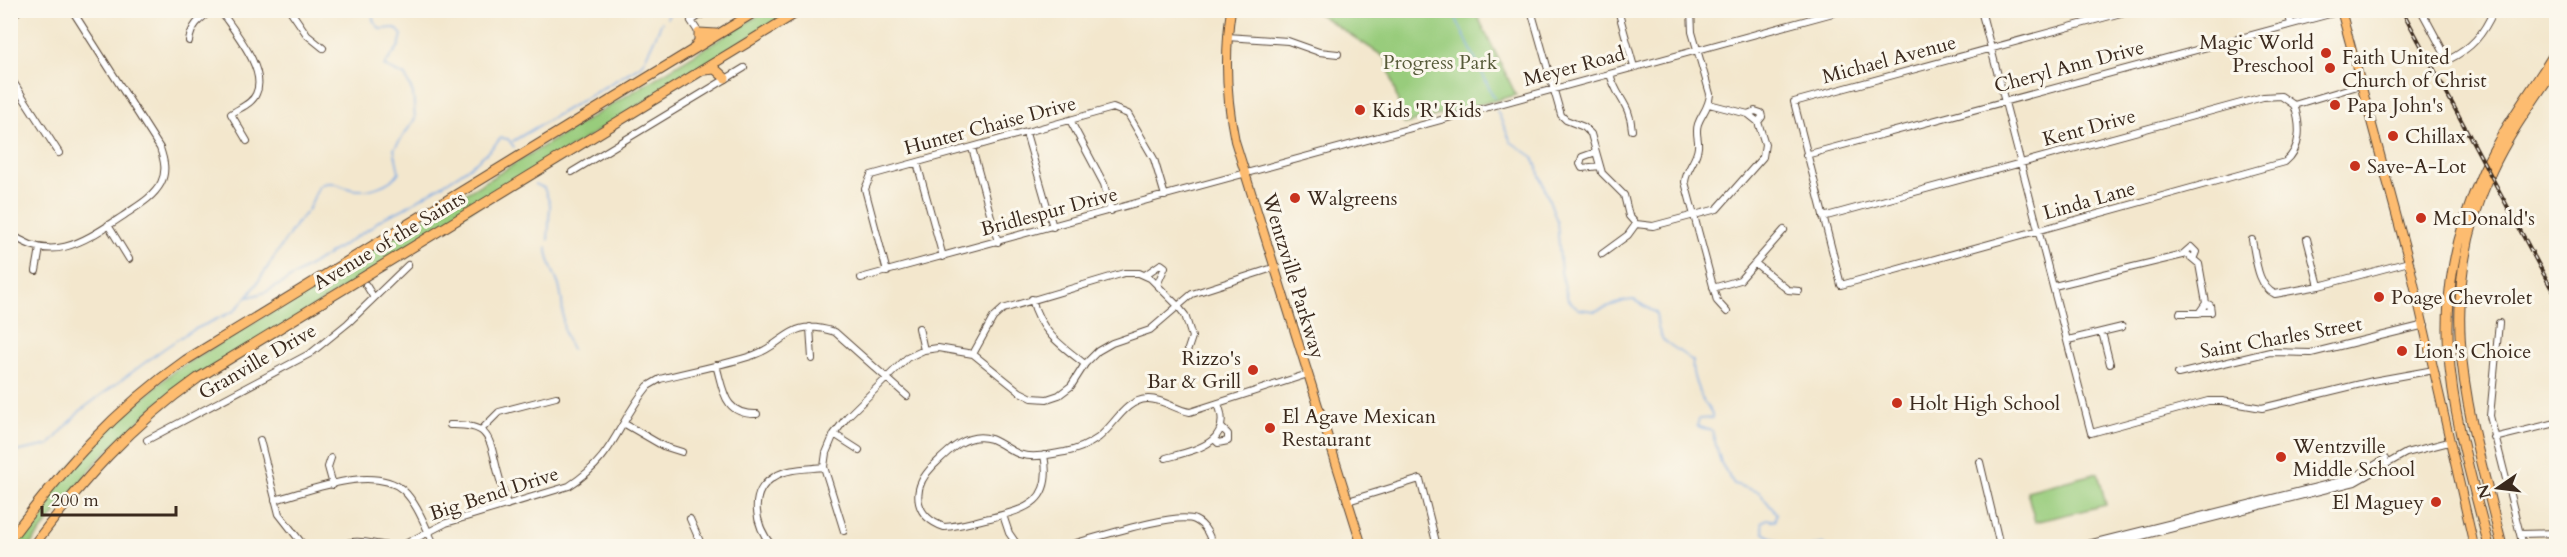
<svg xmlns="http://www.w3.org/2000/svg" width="2567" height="557" viewBox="0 0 2567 557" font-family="Cardo,serif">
	<rect width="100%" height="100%" fill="#fbf7ec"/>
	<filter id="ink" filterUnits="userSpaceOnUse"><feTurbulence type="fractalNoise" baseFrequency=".0167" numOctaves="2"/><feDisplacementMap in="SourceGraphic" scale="12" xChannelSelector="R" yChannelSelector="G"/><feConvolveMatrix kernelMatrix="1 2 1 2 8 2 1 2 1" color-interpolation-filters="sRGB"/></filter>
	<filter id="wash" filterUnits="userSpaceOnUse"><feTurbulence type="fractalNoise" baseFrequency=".008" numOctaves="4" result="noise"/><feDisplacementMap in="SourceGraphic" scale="24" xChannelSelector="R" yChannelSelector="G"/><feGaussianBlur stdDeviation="1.35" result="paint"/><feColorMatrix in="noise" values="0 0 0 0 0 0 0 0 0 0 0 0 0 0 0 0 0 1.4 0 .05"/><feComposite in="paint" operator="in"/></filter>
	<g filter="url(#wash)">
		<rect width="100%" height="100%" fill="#f3e7cd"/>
		<path fill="#98cc7c" stroke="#6a7b4d" stroke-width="1.5" d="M766,11H792L158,403L98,460L29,546H11L66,472L89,446L174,371Z
			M1314,11H1475L1516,95L1404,124L1386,58Z
			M2098,473L2106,505L2035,522L2027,491Z"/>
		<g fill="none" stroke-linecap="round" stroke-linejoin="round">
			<path stroke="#7aa9e4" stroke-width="1.5" d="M1452,10L1494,98
				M667,18L671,10
				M1497,111L1511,142L1533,157L1557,221L1561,272L1568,300L1579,309L1595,311L1624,301L1634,300L1656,313L1658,328L1663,340L1693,361C1690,373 1698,390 1704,402C1707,408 1712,410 1713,418L1699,419L1697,426L1712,431L1721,463L1734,484L1759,492L1776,513L1775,521L1767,519L1762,522L1764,533L1781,543L1795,546
				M513,141L640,66C645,62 658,30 662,22
				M535,184L544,188L550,204L548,240
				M547,247C546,259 555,274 559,286C567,311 557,327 572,349
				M249,297L266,292L284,282L372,227C382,216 390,216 403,209C437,187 475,169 501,138L508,139L514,147
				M10,456L15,452L49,445L81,410L162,350L187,333L234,311L250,294L296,224L308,210L319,186C332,178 339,187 351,189C367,193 391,185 399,172L394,149L415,119L413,93L405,76L384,66L399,46L402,35L396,28L380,29L373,20V10
				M1813,546L1823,544L1825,546"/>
		</g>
	</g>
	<g filter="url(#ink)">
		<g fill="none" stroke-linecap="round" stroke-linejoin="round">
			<defs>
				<path id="minor" d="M220,10C233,30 268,70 256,94C252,104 239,108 231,114L247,141
					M290,10L307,35L323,48
					M1531,10L1561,115L1566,120L1584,127L1591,134L1602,173L1624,195L1629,216L1636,224L1653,226L1717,209L1763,157L1765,144L1758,122L1748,114L1709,104
					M1618,10L1634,67
					M1691,10L1692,32L1710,94C1709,108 1702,113 1698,124C1695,133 1699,139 1698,147C1697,160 1686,169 1685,182L1717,301L1727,312
					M1981,10L2091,433L2208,401H2222L2262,408L2373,381L2434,370
					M2132,10L1794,102L1841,285L2285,162C2302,148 2301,125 2294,105
					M2287,10L2291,23
					M2421,10L2448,60C2472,48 2483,35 2494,10
					M10,16L20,10
					M699,33L691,21L709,10
					M1227,37L1288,41L1319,52L1338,54
					M189,41C192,24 199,20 212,10
					M1610,74C1617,99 1630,103 1632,130
					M10,77L59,153
					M2294,105L2361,85
					M1748,114L1755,111L1761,113L1762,117L1758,122
					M1070,120L1104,184L1111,211
					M1026,133L1053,227
					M972,148L998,242
					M1596,152L1582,157L1580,164L1582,168L1600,166
					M1806,155L2341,11
					M917,163L943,257
					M572,172L744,68
					M1823,217L2263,97L2281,96L2294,105
					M108,225L129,259
					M10,233C52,266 86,240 123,216C137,206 152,199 161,183C167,171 164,160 160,148L72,10
					M2307,239L2319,286L2409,262
					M2252,240C2256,258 2257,286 2275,294L2319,286
					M1602,254L1628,235L1636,224
					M2183,254L2191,247L2196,252L2194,257
					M1755,263L1788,290L1799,291
					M36,271L40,248
					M887,272L865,189L871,175L1113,108L1128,114L1154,159L1165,196
					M1145,275L1161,264L1165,267L1157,285
					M861,278L1844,10
					M366,285L374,298
					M2054,286L2187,254L2199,264L2206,303L2199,313H2180
					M1713,288L1740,280L1784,230
					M1032,299C1040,331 1060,345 1085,364
					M2201,312H2211L2210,305L2206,303
					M2499,323L2490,416L2523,546
					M810,327L812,359
					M919,328L924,350
					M2102,332L2110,364
					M2068,340L2122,327
					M973,354L993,318L1003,309L1124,273H1139L1150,278L1177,305L1185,315L1192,337L1188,349
					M716,365C724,392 724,415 757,414
					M2178,374L2270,352L2311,353L2425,325
					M625,424L663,446L682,452
					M450,425C490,424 489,437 497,469C500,481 504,493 507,505
					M481,430L499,412L556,397
					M834,434L859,450
					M2494,438L2556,423
					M1214,439L1218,443L1228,441V434L1221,427
					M147,440L311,353L348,323L408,265
					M260,440L279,514L304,546
					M1044,455C1053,501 1029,509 990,518C975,521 960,526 944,527C933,523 922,516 919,503C916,489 923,476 933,466C948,451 967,431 991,439C1001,443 1009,450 1019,454C1033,459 1051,454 1065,452C1076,450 1088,445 1098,438C1114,426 1125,400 1147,399C1161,398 1176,410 1190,412L1308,374
					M331,458L328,467L333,485
					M1166,458C1195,450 1234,443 1218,404
					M1980,462L2000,546
					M275,500C309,491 373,464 403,490C418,504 426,529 435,546
					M1348,501L1420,479L1437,546
					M1003,515L1009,533L1018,546
					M690,519L702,546
					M844,531L824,467L826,453L834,434L847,417L907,358L924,350L938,348L973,354L1020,392L1032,398L1047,399L1059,395L1071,386L1085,364L1098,351L1112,343L1150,330L1192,294L1276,267
					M2520,534L2556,533
					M338,546C362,535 381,550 403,545L446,523L569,486C616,456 616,425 648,386L660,379C691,371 724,365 754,355C788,343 788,317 835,332L907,396
					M772,546C756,527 747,493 774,477C787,468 809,469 824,467
					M1065,546C1090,540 1175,511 1195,520C1206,525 1210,537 1213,546
					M2080,546L2353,478L2385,459
					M2102,546L2355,482L2406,453L2449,442"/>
				<path id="major" d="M1231,10C1224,56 1226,97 1235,141L1362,546
					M2341,10L2409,262L2474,546"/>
				<path id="highway" d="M694,48L699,41V33L716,34
					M704,70L715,69L725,78
					M10,539C63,469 113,411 186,360L758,10
					M33,546C81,482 131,425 198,378L801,10
					M2489,546C2453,409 2421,311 2483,172C2502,129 2532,91 2556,51
					M2502,546C2469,414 2431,303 2492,170C2509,133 2534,100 2556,66"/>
			</defs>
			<use href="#minor" stroke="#574638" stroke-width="8"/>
			<use href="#major" stroke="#574638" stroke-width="10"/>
			<use href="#highway" stroke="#574638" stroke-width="11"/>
			<use href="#minor" stroke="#fff" stroke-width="6"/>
			<use href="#major" stroke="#fdbc70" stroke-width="8"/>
			<use href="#highway" stroke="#fdbc70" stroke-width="9"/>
			<defs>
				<path id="rail" d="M2402,10L2556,297
					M2555,287C2550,262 2551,243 2556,218"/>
			</defs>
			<use href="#rail" stroke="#3b2a1e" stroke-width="4"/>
			<use href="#rail" stroke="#fbf7ec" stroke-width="1.5" stroke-dasharray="4.5" stroke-linecap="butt"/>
		</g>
	</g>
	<g fill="#c8321e" stroke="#fbf7ec" stroke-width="2">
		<circle cx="2326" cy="53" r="6"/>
		<circle cx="2330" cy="68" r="6"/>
		<circle cx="2335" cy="105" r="6"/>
		<circle cx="1360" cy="110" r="6"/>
		<circle cx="2393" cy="136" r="6"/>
		<circle cx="2355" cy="166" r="6"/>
		<circle cx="1295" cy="198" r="6"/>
		<circle cx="2421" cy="218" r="6"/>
		<circle cx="2379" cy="297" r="6"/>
		<circle cx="2402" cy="351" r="6"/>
		<circle cx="1253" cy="370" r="6"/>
		<circle cx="1897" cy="403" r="6"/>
		<circle cx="1270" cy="428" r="6"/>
		<circle cx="2281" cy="457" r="6"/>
		<circle cx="2436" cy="502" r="6"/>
	</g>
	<g text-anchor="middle" stroke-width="6" stroke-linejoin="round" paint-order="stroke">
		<g font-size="20" fill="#3b2a1e" stroke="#fbf7ec" text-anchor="start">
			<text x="2314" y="49" text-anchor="end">Magic World<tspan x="2314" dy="23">Preschool</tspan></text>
			<text x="2342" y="64">Faith United<tspan x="2342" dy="23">Church of Christ</tspan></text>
			<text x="2347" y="112">Papa John's</text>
			<text x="1372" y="117">Kids 'R' Kids</text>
			<text x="2405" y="143">Chillax</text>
			<text x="2367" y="173">Save-A-Lot</text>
			<text x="1307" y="205">Walgreens</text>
			<text x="2433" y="225">McDonald's</text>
			<text x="2391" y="304">Poage Chevrolet</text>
			<text x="2414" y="358">Lion's Choice</text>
			<text x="1241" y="365" text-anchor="end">Rizzo's<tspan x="1241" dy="23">Bar &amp; Grill</tspan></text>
			<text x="1909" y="410">Holt High School</text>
			<text x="1282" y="423">El Agave Mexican<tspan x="1282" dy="23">Restaurant</tspan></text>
			<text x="2293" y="453">Wentzville<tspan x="2293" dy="23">Middle School</tspan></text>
			<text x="2424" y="509" text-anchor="end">El Maguey</text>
		</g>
		<g font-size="20" fill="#3b2a1e" stroke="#fbf7ec">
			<text transform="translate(1889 59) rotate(-15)" y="7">Michael Avenue</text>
			<text transform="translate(1574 66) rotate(-15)" y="7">Meyer Road</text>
			<text transform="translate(2069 66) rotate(-15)" y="7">Cheryl Ann Drive</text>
			<text transform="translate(990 125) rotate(-15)" y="7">Hunter Chaise Drive</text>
			<text transform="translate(2089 127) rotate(-15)" y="7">Kent Drive</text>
			<text transform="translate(2089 200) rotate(-16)" y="7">Linda Lane</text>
			<text transform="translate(1049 211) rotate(-15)" y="7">Bridlespur Drive</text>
			<text transform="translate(389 240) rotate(-31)" y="7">Avenue of the Saints</text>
			<text transform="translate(1294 276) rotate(73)" y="7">Wentzville Parkway</text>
			<text transform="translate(2281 337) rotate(-10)" y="7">Saint Charles Street</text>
			<text transform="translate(257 361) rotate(-30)" y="7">Granville Drive</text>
			<text transform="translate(494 493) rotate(-18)" y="7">Big Bend Drive</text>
		</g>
		<g font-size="20" fill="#575b3a" stroke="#fbf7ec">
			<text x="1440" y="69">Progress Park</text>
		</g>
	</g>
	<rect width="2567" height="557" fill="none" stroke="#fbf7ec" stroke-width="36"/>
	<g transform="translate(2498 488) rotate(256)" stroke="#fbf7ec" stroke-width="4.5" paint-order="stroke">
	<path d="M0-4.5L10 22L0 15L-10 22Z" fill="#3b2a1e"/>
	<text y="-9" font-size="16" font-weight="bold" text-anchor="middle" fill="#3b2a1e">N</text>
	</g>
	<path d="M42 506v9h134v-9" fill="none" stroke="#3b2a1e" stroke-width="3"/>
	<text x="51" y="506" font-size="18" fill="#3b2a1e" stroke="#fbf7ec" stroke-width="4.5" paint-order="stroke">200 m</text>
</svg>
